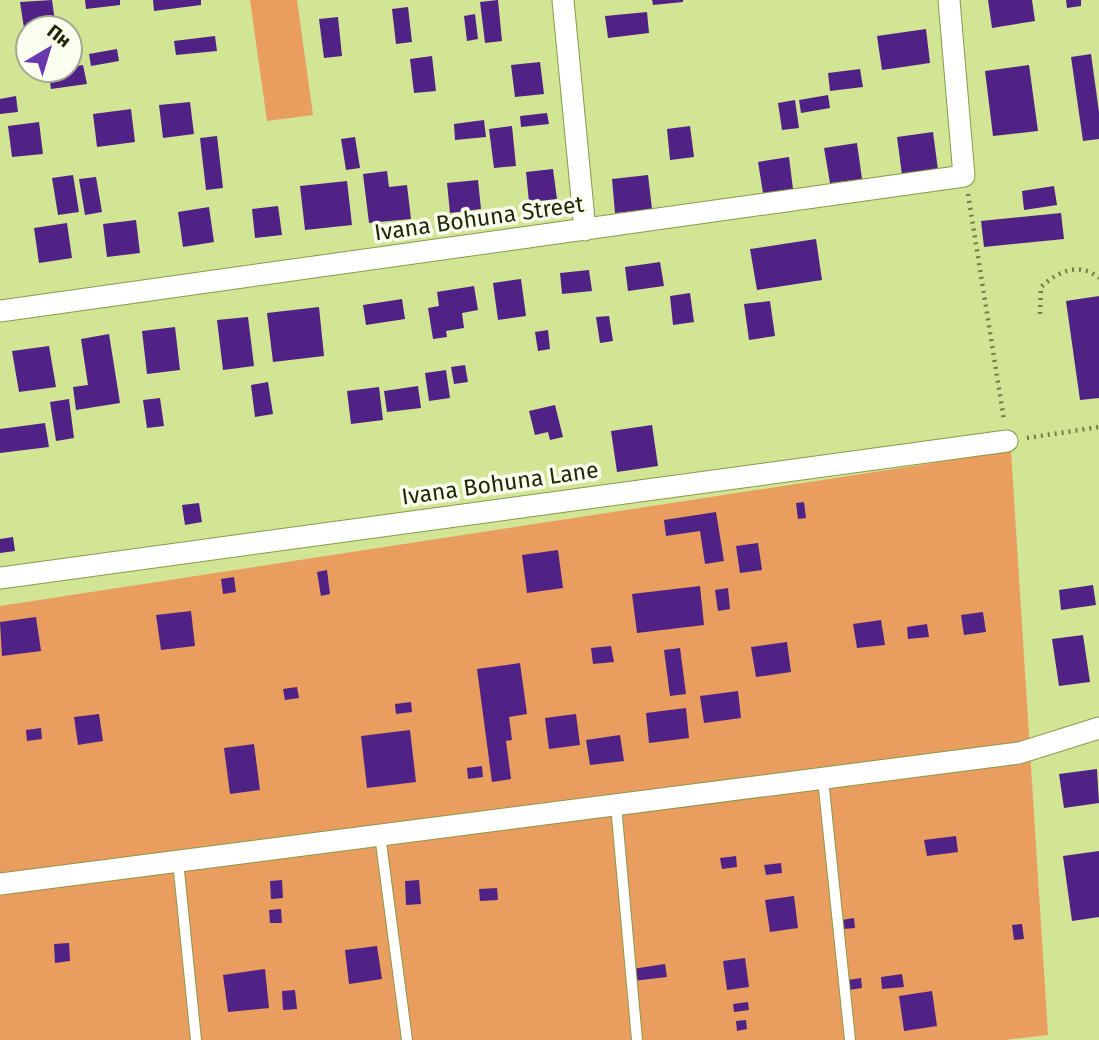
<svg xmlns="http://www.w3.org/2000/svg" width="1099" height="1040" viewBox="0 0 1099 1040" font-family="'Fira Sans',sans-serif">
	<rect width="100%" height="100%" fill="#d2e595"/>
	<path fill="#e99e5f" d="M250,0H297L313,115L267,121Z
		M1011,451L1048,1035L1005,1040H0V606Z"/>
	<path fill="#502286" d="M52,0L56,28H28L26,41L20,2Z
		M85,0H120V5L86,9Z
		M153,0H201V5L154,11Z
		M498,0L502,41L485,43L480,2Z
		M652,0H683V2L653,5Z
		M988,0H1032L1035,21L992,28Z
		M1066,0H1081V6L1067,8Z
		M408,7L412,42L396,44L392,9Z
		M647,12L649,33L608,38L605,16Z
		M475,14L478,39L467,41L464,16Z
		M338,17L342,56L324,58L319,19Z
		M926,29L930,63L882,70L877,36Z
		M215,36L217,51L176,55L174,41Z
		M117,49L119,61L91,66L89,54Z
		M1091,54L1099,112V139L1083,141L1071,57Z
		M432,56L436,91L414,93L410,59Z
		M540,62L544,94L515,97L511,65Z
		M83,65L87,84L51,89L48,70H70V67Z
		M1029,65L1038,131L993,136L985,71Z
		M860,69L863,87L830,91L828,73Z
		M828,95L830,108L801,113L799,100Z
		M16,96L18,112L0,114V99Z
		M795,100L799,128L782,130L778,103Z
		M190,102L194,134L163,138L159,105Z
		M131,109L135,142L97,147L93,114Z
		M547,113L549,124L521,127L520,116Z
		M484,120L486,137L455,140L454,124Z
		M39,122L43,154L12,157L8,126Z
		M512,126L516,166L494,168L489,129Z
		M690,126L694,157L670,160L667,129Z
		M933,132L938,170L902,175L897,137Z
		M217,136L223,188L206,190L200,138Z
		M355,137L360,168L346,170L341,139Z
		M857,143L862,179L830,183L824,148Z
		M789,157L793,189L763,193L758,162Z
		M553,169L557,199L529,202L526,172Z
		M387,171L389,187L407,185L411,219L369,223L363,174Z
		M73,175L79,212L58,215L52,178Z
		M648,175L652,209L615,213L612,179Z
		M96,177L102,212L85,215L79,179Z
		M478,180L481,209L450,213L447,183Z
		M347,181L352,225L305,230L300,186Z
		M1054,186L1057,205L1024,210L1022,191Z
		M278,206L282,235L255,238L252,209Z
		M209,207L214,242L183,247L178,212Z
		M1061,213L1064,239L984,247L981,221Z
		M136,220L140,253L107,257L103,224Z
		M67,223L72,258L39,263L34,228Z
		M816,239L822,280L757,290L750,249Z
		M660,262L664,286L628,291L625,267Z
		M589,270L592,291L562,294L560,273Z
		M521,279L526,316L498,320L493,283Z
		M474,286L478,310L462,313L464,328L446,331L447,337L433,339L428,308L439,306L437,292Z
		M690,293L694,322L673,325L670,296Z
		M1099,296V398L1080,400L1066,301Z
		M402,299L405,319L366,325L363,305Z
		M770,301L775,336L749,340L744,304Z
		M319,307L324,356L273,362L267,313Z
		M609,316L613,341L600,343L596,317Z
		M248,317L254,366L223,370L217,320Z
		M175,327L180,370L147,374L142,331Z
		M548,330L550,349L538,351L535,332Z
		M109,334L120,403L76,410L73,387L88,385L81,339Z
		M49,346L56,387L19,392L12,351Z
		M465,365L468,382L454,384L451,367Z
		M446,370L450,398L429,401L425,373Z
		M268,382L273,414L255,417L251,385Z
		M418,386L421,408L387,412L384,391Z
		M379,387L383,420L351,424L347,391Z
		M160,398L164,426L147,428L143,400Z
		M69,399L74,438L56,441L50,402Z
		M555,405L563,437L550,440L548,432L535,435L529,411Z
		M45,423L49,447L0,453V429Z
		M652,425L658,466L617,472L611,431Z
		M804,502L806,518L798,519L796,503Z
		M199,503L202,522L185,525L182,505Z
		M716,512L724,561L705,564L700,531L666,536L664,520Z
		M13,537L15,551L0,553V539Z
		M758,543L762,570L740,573L736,546Z
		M558,550L563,588L527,593L522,555Z
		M327,570L330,594L321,596L317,572Z
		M234,577L236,592L223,594L221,579Z
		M1093,585L1096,605L1061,610L1059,590Z
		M700,586L704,625L637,633L632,594Z
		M728,588L730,609L718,611L715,590Z
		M191,611L195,646L161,650L156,615Z
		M983,612L986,632L964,635L961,615Z
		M36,617L41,651L2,656L0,622Z
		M881,620L885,645L857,648L853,624Z
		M927,624L929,637L908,639L907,627Z
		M1083,635L1090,682L1059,686L1052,639Z
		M787,642L791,672L756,677L751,647Z
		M611,646L614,662L593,664L591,648Z
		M680,648L686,694L670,696L664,650Z
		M520,663L527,714L509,717L512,740L506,741L511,779L492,782L477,669Z
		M297,687L299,698L285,700L283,689Z
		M738,691L741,718L704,723L700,696Z
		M411,702L412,712L396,714L395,704Z
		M686,708L689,738L649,743L646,713Z
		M99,714L103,741L78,745L74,717Z
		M576,714L580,745L549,749L545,718Z
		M41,728L42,739L27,741L26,730Z
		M410,730L416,782L367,788L361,736Z
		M620,735L624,761L590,765L586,740Z
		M254,744L260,790L230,794L224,748Z
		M482,766L483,777L468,779L467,768Z
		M1097,769L1099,803L1064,808L1059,774Z
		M956,836L958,852L927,856L924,840Z
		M1099,851V917L1072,921L1063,856Z
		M736,856L737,867L722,869L720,858Z
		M781,863L782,873L766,875L764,865Z
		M282,880L283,898L271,899L270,881Z
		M419,880L421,904L406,905L405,881Z
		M497,888L498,900L480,901L479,889Z
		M794,896L798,928L770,932L765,900Z
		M281,909L282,923H270L269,910Z
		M854,918L855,928L843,929L842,920Z
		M1022,924L1024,939L1014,940L1012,925Z
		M69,943L70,961L55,963L54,944Z
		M377,946L382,979L349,984L345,950Z
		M745,958L749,987L727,990L723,961Z
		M665,964L667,977L633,981L632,969Z
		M265,969L269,1008L228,1012L223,975Z
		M902,974L904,987L882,989L881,977Z
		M861,978L862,988L849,990L848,980Z
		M295,990L297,1009L283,1010L282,991Z
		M932,991L937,1026L904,1031L899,996Z
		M748,1002L749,1010L734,1012L733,1004Z
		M746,1020L747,1029L737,1031L736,1021Z"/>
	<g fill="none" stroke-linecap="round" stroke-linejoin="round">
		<defs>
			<path id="lane" d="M823,779L850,1040
				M616,805L637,1040
				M380,835L407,1040
				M178,861L196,1040"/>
			<path id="street" d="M563,0L585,230
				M0,311L964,176L949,0
				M0,578L1007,441
				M0,884L1019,753L1099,728"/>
		</defs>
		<use href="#lane" stroke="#88994b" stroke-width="12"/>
		<use href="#street" stroke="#88994b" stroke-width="23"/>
		<path stroke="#717e47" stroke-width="4.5" stroke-dasharray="2 5" stroke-linecap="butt" d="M968,194L1004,420
			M1040,314L1041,287C1057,272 1079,261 1099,278
			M1027,438L1099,427"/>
		<use href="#lane" stroke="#fff" stroke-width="10"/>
		<use href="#street" stroke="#fff" stroke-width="21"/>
	</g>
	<g text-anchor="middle" stroke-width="7" stroke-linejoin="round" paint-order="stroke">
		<g font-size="23" fill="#1f2605" stroke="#fafeee">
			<text transform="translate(479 218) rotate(-8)" y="8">Ivana Bohuna Street</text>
			<text transform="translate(500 483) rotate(-8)" y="8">Ivana Bohuna Lane</text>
		</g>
	</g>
	<g transform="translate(49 49) rotate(38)"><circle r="33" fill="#fafeee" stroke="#a2a891" stroke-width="2"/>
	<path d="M0-5L12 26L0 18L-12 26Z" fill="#6b37ae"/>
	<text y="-10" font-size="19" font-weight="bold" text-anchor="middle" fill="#1f2605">Пн</text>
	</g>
</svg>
